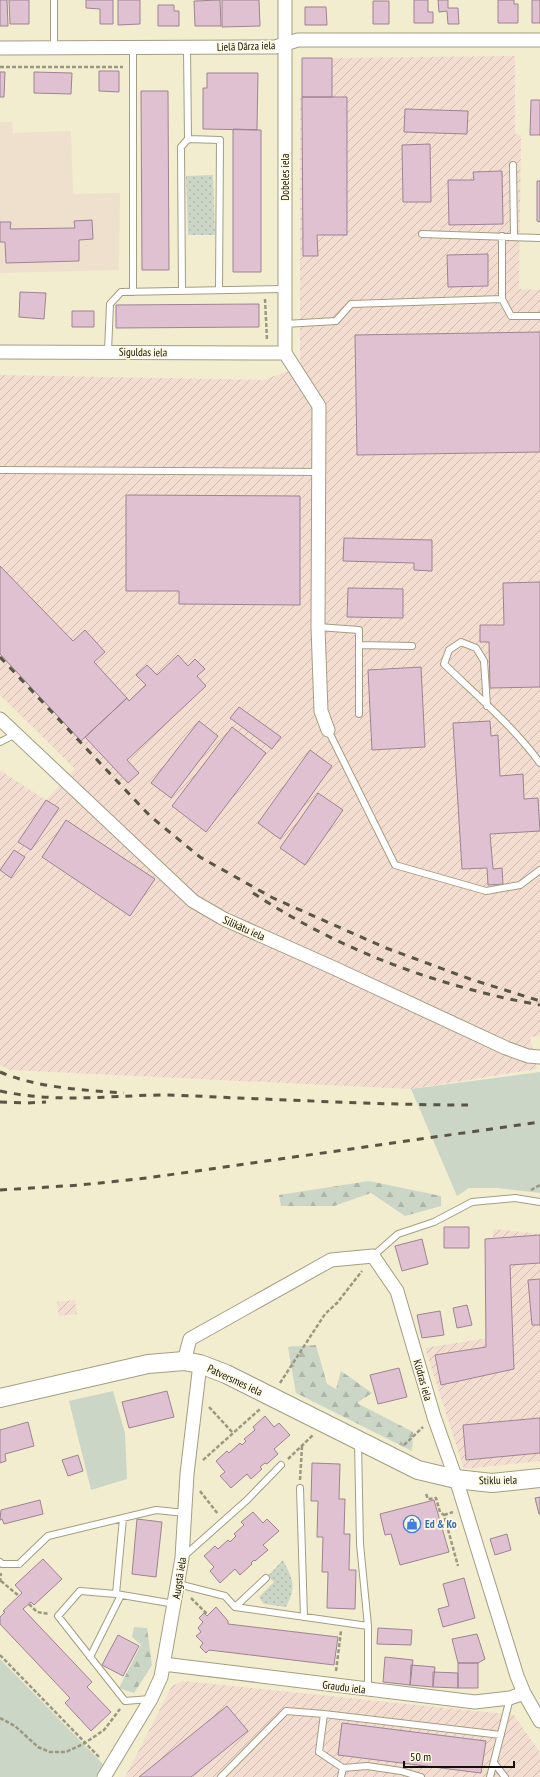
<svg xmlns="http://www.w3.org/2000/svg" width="540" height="1777" viewBox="0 0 540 1777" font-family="'PT Sans Narrow',sans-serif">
	<defs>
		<pattern id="industrial-furrows" width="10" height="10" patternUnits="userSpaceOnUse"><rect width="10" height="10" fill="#f3ddd0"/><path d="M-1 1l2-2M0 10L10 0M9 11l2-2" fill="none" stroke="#cfbcb1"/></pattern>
		<pattern id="forest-firs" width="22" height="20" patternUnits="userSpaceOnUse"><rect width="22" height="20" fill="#ccd6c6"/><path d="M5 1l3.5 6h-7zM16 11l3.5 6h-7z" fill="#aeb6a9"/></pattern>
		<pattern id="park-dots" width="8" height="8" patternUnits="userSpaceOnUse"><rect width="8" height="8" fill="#ccd6c6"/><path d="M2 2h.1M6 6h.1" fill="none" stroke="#aeb6a9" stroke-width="1.8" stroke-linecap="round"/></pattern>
	</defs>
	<rect width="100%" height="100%" fill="#f2edcf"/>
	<path fill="url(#industrial-furrows)" d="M515,56V134L521,135L519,289L540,290V1036L530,1037L537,1069L411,1089L10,1070L0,1065V770L46,800L75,769L0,695V375L263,380L300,367V97H332V58Z
		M493,1229L540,1234V1461L464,1469L425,1348L494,1337Z
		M75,1300L77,1314L59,1316L57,1302Z
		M183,1681L514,1715L540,1753V1777H125L172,1686Z"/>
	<path fill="#efdfcd" d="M0,122H12L13,133L71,131L73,194L120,193L119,270L0,273Z"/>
	<path fill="#ccd6c6" d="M540,1072V1193L497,1188H469L457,1196L411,1089Z
		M113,1391L125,1433L127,1479L91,1490L69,1401Z
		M0,1659L103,1764L96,1777H0Z"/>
	<path fill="url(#forest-firs)" d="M369,1181L441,1196V1206L405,1216L371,1193L334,1206H281L279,1195Z
		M316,1345L327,1384L336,1389L341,1371L372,1393L357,1403L413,1432L412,1451L296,1393L288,1347Z
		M134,1627L147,1628L152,1665L134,1693L119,1688L141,1645L132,1637Z"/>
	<path fill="url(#park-dots)" d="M213,175L215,235H188L186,176Z
		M283,1560C293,1580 297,1586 286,1607L264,1604L259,1597L274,1582L268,1576Z"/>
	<path fill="#dfc1d2" stroke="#9e8392" d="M0,0H7L8,26H0Z
		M9,0H29V24H10Z
		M86,0H113V24H100V9L86,8Z
		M118,0H140V24L118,25Z
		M220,0L221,26H195L194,1Z
		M222,0H259L260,26L222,27Z
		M414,0H428V12H433V23H414Z
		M438,0H448V8H458L459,24H448L447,11L439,12Z
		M498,0H514V4H518V23H498Z
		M532,0H540V23H532Z
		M373,1H389V24H373Z
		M158,5H174V11H179V26H158Z
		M305,7H326L327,25H305Z
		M302,58H332V97H302Z
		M99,71H119V92L99,91Z
		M0,72H5L4,97H0Z
		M34,72L72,73L71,94L34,93Z
		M207,73H258L257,130L203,129V88H207Z
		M141,91H168L169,270H142Z
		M302,97H347V235H317L318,256H303Z
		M531,100H540V135H530Z
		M405,109L468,111L467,134L404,132Z
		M233,129L261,130V272H233Z
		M430,144L431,202H403L402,145Z
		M502,171L503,224L449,225L448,180H474L473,172Z
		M537,181H540V222L537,221Z
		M92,220L93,239L79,240V261L6,263L5,242H0V222H11L10,229L75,228L74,221Z
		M488,254V286L448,287L447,255Z
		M20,292L46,293L44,319L19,317Z
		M259,304V327L116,328V305Z
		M72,311H94V327H72Z
		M540,332V452L357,455L355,335Z
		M126,495L300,496V605L179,604V591H126Z
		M344,538L432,540V571L414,570V563L343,561Z
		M0,566L73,641L85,630L105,652L94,662L127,698L81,741L0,654Z
		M540,582V687L490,688L489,642H480V625H504L503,583Z
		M348,588L403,589V618L347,617Z
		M178,655L188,666L195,659L205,669L197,676L206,686L127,760L139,773L128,783L85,737L127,698L129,701L146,685L136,675L147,665L157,675Z
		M421,667L425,747L372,750L368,670Z
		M239,707L281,737L272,749L230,718Z
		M199,721L218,736L171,798L151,783Z
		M490,721L491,736L498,735L500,776L523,774L524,799L538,798L540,831L490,834L493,869L502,868L503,884L488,885L487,868L462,869L453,723Z
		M232,727L266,753L206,832L172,806Z
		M310,750L332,766L280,839L258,823Z
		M318,793L343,810L305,865L280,848Z
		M46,800L59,808L31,850L18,842Z
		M66,820L155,879L130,916L42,857Z
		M14,850L25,857L11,878L0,870Z
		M444,1227H469V1248H444Z
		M540,1235V1263L510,1265L514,1369L441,1385L435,1355L486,1347L485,1239Z
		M422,1239L428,1264L402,1271L395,1246Z
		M540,1279V1325H532L528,1280Z
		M467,1305L472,1325L457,1328L453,1308Z
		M440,1311L444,1335L422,1338L417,1315Z
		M399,1368L407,1397L378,1404L370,1375Z
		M167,1391L174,1417L129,1428L122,1402Z
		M265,1416L274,1427L279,1423L290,1435L274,1449L278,1454L267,1464L265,1463L260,1467L262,1469L251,1479L247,1474L231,1488L220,1476L225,1472L216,1461L227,1451L229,1453L240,1443L242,1445L246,1441L244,1439L255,1430L253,1427Z
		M540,1418V1453L466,1460L463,1425Z
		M28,1422L34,1446L5,1454L6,1461L0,1463V1430Z
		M78,1455L83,1471L68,1476L62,1460Z
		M312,1463L340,1464L339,1499H345L344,1534H350L349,1570H356L355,1609L327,1608L328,1572H322L323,1537H317L318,1501H311Z
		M540,1497V1514H539L535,1498Z
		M40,1500L43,1514L4,1524L2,1519L0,1520L1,1510Z
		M434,1500L449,1552L400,1565L391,1534L385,1535L380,1514Z
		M253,1512L263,1523L267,1519L279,1531L263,1545L268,1550L255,1561L254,1560L251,1563L252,1564L240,1575L235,1569L220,1583L210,1571L214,1567L204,1556L215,1546L218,1549L228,1540L230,1542L236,1536L234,1534L244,1525L241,1522Z
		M137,1519L162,1522L156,1577L132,1574Z
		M507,1534L511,1550L495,1555L490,1539Z
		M43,1559L62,1579L34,1605L31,1602L23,1609L92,1682L87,1687L111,1712L91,1731L65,1703L70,1698L0,1624V1617L5,1612L3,1611L22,1593L15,1585Z
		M464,1578L475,1618L443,1627L438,1609L449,1606L443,1584Z
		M216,1607L228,1621V1624L338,1637L334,1665L209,1650L206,1653L200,1647L203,1643L196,1636L201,1632L198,1628L203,1622L199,1618L204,1613L207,1616Z
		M378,1628L412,1630L411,1645L377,1644Z
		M477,1634L485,1659L478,1663H458L452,1639Z
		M118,1635L139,1646L123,1676L102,1665Z
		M385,1657L413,1660L410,1685L383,1682Z
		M458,1663H478V1688H458Z
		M411,1665L435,1667L433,1687L410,1685Z
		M433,1672L458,1673V1688L433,1687Z
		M227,1706L248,1731L191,1777H139Z
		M342,1723L486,1741L481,1773L338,1755Z"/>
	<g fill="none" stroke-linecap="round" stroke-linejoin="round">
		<defs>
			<path id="lane" d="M54,0V48
				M133,48V292
				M188,139L220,140L219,290
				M513,165L514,236
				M422,234L540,238
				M182,291L181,147L188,139L187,48
				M502,299V236
				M285,324L336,321L351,304L502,299L511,316H540
				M108,351L110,304L121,292L285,289
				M0,470L319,472
				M318,627L359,630V714
				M359,645L412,646
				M487,706L484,661L476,648L461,642L449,650L444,664C477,696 513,726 540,763
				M328,730L395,865L486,891L520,885L540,870
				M0,742L16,734
				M373,1256L398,1234L434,1222L472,1202L515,1198L540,1202
				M358,1442L360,1544L368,1626V1690
				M300,1488L304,1617
				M183,1557L247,1500L281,1465
				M0,1562L2,1564H19L48,1536L156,1510L185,1513
				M178,1584L225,1596L235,1607L368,1626
				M116,1594L123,1518
				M235,1607L266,1578
				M90,1657L121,1595
				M150,1699L125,1701L58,1616L80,1591L116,1594L175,1604
				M324,1714L319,1752L343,1768L367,1766L401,1771L421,1777
				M494,1763L505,1777
				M221,1777L286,1711L324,1714L501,1735
				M341,1777L343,1768
				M490,1777L510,1698"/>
			<path id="street" d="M285,0V353
				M0,48L275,47L298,40H540
				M0,352L285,353
				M285,353L319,406L318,627L321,711L328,730
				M0,719L193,901L224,919L334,968L506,1048L528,1056L540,1057
				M184,1361L190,1339L331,1260L373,1256L397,1291L434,1417L456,1479L517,1676L524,1693L540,1721
				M163,1664L475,1702L510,1698L524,1693
				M104,1777L151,1699L161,1677L182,1558L187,1474L200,1364"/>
			<path id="secondary" d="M0,1398L148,1364L184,1361L200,1364L226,1374L418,1470L456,1479L492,1483L540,1478"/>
		</defs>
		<use href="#lane" stroke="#a39e82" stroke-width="8"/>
		<use href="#street" stroke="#a39e82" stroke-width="15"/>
		<use href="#secondary" stroke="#a39e82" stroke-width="20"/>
		<path stroke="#9b9882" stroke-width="2.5" stroke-dasharray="4 2" stroke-linecap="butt" d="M0,67H123
			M265,299L267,340
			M531,1190L540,1185
			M280,1383L325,1314L337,1303L362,1271
			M209,1407L233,1433
			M404,1445L423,1427
			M288,1459L313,1435
			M203,1460L260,1409
			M300,1480L302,1446
			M200,1491L218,1514
			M426,1494L428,1499L436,1498L440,1512L444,1515L458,1566
			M444,1515L453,1512
			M1,1581L19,1596
			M0,1582L1,1573
			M191,1598L208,1615
			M29,1604L37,1612L49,1614
			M0,1655L100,1758
			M336,1671L341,1631
			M0,1718L15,1726L38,1747L50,1752H66L85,1743L104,1730L120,1709"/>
		<use href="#lane" stroke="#fff" stroke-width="6"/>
		<use href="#street" stroke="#fff" stroke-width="13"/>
		<use href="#secondary" stroke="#fff" stroke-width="18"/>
		<path stroke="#585545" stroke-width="3" stroke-dasharray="7 7" stroke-linecap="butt" d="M0,657L150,816L200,857L273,898L386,948L470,979L540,1001
			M253,893C339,950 439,987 540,1005
			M0,1072C38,1088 83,1090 124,1093
			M0,1091C56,1103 104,1096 160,1095C186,1095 212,1097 238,1098C315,1101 392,1105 468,1105
			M0,1102L27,1103L46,1102
			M0,1190L80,1185L147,1178L540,1122"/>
	</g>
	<defs>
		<symbol id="shop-ring" viewBox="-11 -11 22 22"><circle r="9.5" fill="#fefae2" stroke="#3f7fe0" stroke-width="1.5"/><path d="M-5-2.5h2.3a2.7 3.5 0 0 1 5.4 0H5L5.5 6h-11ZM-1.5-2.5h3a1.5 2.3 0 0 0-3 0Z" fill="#3f7fe0"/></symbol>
	</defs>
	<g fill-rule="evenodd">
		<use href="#shop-ring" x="402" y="1514" width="20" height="20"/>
	</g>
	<g text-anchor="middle" stroke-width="3.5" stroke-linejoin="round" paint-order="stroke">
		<g font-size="11" fill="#100e05" stroke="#fefae2">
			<text transform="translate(246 46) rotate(-2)" y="4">Lielā Dārza iela</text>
			<text transform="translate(285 177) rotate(-90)" y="4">Dobeles iela</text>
			<text transform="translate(143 352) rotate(1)" y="4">Siguldas iela</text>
			<text transform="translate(244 928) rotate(24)" y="4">Silikātu iela</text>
			<text transform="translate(235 1380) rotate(25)" y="4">Patversmes iela</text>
			<text transform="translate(423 1380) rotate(74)" y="4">Kūdras iela</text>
			<text transform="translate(498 1480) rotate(-1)" y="4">Stiklu iela</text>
			<text transform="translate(179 1578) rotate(-81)" y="4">Augstā iela</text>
			<text transform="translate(344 1687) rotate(7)" y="4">Graudu iela</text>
		</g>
		<g font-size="11" font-weight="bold" fill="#366cbe" stroke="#fefae2" text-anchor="start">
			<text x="425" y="1528">Ed &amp; Ko</text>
		</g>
	</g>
	<path d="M404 1761v6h110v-6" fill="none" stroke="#100e05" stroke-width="2"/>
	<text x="410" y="1761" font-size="12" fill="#100e05" stroke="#fefae2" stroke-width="3" paint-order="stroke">50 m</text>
</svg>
